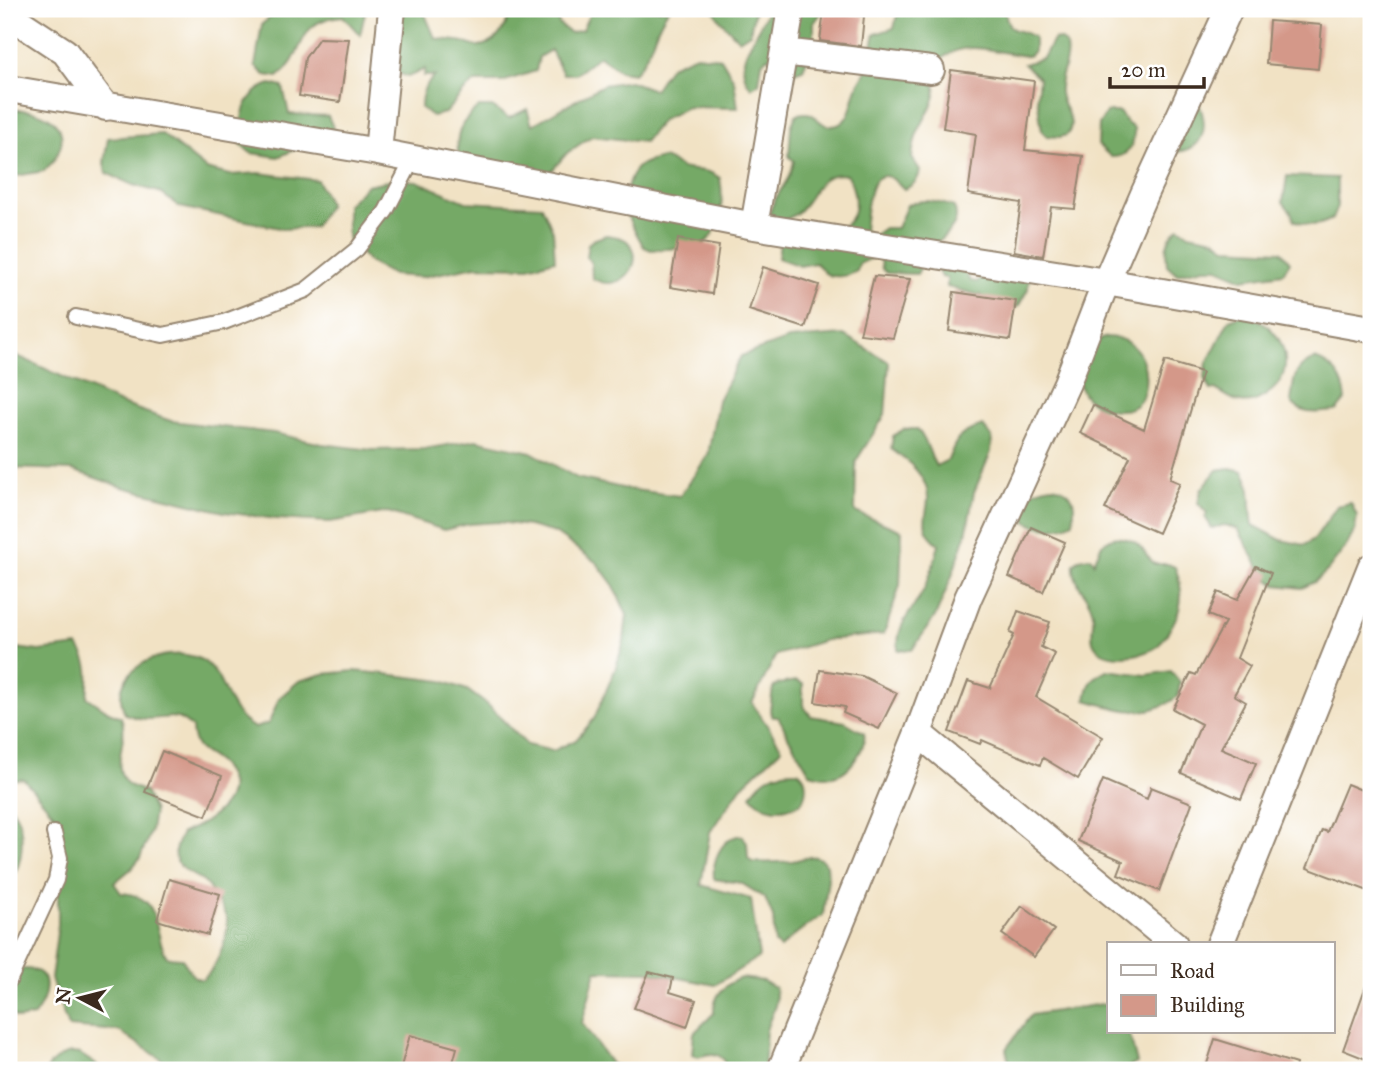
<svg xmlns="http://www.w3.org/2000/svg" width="1380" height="1079" viewBox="0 0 1380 1079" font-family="'IM FELL Great Primer',serif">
	<rect width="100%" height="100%" fill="#fff"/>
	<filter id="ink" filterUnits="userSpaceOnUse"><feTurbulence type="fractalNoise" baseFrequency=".0143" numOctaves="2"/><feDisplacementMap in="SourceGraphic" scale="14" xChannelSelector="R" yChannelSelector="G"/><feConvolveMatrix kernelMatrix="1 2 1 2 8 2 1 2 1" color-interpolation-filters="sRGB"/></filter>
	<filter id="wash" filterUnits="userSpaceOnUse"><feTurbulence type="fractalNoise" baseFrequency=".00686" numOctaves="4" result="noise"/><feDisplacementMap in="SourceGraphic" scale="28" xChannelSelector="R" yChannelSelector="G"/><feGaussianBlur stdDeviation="1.57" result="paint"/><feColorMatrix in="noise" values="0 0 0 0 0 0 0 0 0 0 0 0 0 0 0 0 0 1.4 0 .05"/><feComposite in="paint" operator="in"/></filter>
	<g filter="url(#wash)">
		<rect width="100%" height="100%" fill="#f1e2c4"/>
		<path fill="#74a966" stroke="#586a42" stroke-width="2" d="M281,9H366L360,35L343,16C293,20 309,53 278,77L265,75L255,66L262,24Z
			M510,9H556L559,24L570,33L582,30L592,9H669C653,28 652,56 634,73L620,71L599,56L576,74H563L551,50L539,57L536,71L502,82H475L464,91L445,113L432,116L421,108C421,93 424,86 435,76H424L425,69L408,77L395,72L399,16L411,11L424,12L435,38C444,40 450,40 458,41C464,41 469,45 474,46C495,48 508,27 510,9Z
			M713,9H755L750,33L739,40L720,20Z
			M767,9H824L814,23V43L803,69L788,74L774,59L768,57L762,62L759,83L751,88C729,58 760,37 767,9Z
			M899,9H1004C1011,39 1015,25 1034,37V51L1029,56C993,54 959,32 931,71C942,99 930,106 919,130C914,139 913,149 912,158L920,170C919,179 913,186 904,189C869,151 867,206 864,230L873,236L884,228H897L907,205C924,198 936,201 954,207C963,227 942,235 932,249C926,256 922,265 917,274L887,273L882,269L881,262L876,256L859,264L857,271C849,276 831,280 823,271C821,268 819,265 815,263L800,266L778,258L780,242C822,236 874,235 848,175C816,170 818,193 799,211C793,217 783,221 775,225L768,219C773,194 790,184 794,161L789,156L791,127L796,115C815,107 816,124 829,126C850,128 852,103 856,90C859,80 868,71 870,61C872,52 872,43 875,34L894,28Z
			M1059,39L1065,43C1071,59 1058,76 1060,93C1062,110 1078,120 1067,135L1060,137L1047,136L1042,131L1037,97L1039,78L1024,64L1043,58L1053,40Z
			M696,55L721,58L734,80L738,108L687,107L662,120L644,142L592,136L567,153L549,174L459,157C454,134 461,121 479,107H492L509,118L527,109L532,125L603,85L630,81L654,90L670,66Z
			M271,84L283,87L289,114L328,116L333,127L330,141L303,146L278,157L251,153L241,145C239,118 243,93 271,84Z
			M1196,98C1211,126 1205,153 1170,152Z
			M9,110C53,107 82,134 44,171L16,176H9Z
			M1107,112H1119L1128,124L1134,128C1135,144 1129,158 1111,157L1098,145L1099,124Z
			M162,134L206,169L230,175L259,173L317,180L329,204L314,227L284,229L180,207L159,192L133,185L106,173L104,163L108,138Z
			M662,158C671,159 674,165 682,168C696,172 708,168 720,178C724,201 722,236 698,247L651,250L644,247C638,236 630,224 626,212C623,200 628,179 636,169C642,162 653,160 662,158Z
			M1287,176L1337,178V206L1332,219C1317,227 1309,226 1294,220L1291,212L1283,202Z
			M392,180L417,181L466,202L542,206L553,231L555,260L529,267L476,266L422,277L393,275L370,263L349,241L347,232V205L367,185Z
			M1179,227L1189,234L1215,239L1227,248L1281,251L1290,262L1283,273L1243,279L1218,268H1204L1177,274L1167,265C1165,248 1166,239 1179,227Z
			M606,235C613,236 621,236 627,241C648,258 623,297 592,278L591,262L586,257L588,244L593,240Z
			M944,267L962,269L971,281L978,282L990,267L1029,274L1028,289L1018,307L1011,308L990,304L980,295L947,287V278L941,277L938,271Z
			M1242,315C1282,320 1303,372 1266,395C1257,401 1250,404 1240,402C1231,400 1223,393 1215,389L1211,390L1205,378L1207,363L1229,320Z
			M844,335L889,362L885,415L856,461L855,512L902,531L900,585L884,634L826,640L776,655L752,703L782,748L741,787L710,832L701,885L751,899L759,957L715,985L649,972L596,971L582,1023L612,1065L634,1070H168L161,1059L119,1031L68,1027L51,979L58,925V819L24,779L9,780V647L39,651L78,646C91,663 89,676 87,697L109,712L121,717C130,738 110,764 126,782C130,788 139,788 145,792L154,811L151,831L140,858L131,869L114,883L121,893C165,896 151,932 167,957L181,958C189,966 189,979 203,979C216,970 229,936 227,920C226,914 209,887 205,883C195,874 182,873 176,859C173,850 178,841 182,833C206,824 246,800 224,769C211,750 193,757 192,728C174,711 169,719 148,719C140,719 132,716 125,714C119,699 119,687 130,674C140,663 154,657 168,655C232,648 213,707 255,728L269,723L279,698L299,681L323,674L354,671L385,674L442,681L467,690L489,706L527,745L553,751L576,740L594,719L615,670L624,641L627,615L614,586L597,563L555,533L529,526L498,522L469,524L444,530L388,512L330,522L277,519L224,512L122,487L72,470L9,468V352L122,404L171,421L274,433L322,444L372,450L424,449L476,440L531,452L577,478L627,489L680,496L708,455L718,400L741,356L789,339Z
			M1107,337C1136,338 1148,359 1145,386C1144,391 1143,397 1140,401C1129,416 1101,410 1089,400C1083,396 1080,388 1078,381C1083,363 1085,342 1107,337Z
			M1315,359C1334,366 1344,378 1346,399L1336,411C1319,412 1304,417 1291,402C1294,380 1292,368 1315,359Z
			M983,426L992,437L991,452L974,492L966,535L952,576L936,615L912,650H898C897,621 911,615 923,591C931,576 935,560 939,544C911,524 936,508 925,484C918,468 905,459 891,449L893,436L904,429H917C928,441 928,452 936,466L948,460C957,438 958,433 983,426Z
			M1230,468L1243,471C1254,488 1249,505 1253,525L1281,540L1305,545L1315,538L1337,506L1351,503L1357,516L1355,530L1347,545L1328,570L1315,582L1302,588L1276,585L1264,576L1238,529L1225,525L1212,528L1205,517L1207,513L1198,503L1201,490L1217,470Z
			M1052,486C1074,489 1076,502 1073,522C1061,530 1038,530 1026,521C1023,497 1028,489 1052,486Z
			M1114,537C1141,539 1138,546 1154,564H1168L1175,567C1188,600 1179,619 1158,646C1144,657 1101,663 1093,642C1090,631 1096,619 1092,609C1086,593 1072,581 1074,564L1079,559L1091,557L1094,562L1102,544Z
			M1107,670L1146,675L1171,671L1180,682L1178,696C1149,720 1118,710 1086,700C1088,684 1092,677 1107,670Z
			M797,681L803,684V705L811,716L845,722L864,733C867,748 849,774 833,776C826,777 817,775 810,773C804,763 798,753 792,743C786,735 784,725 778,717H772L770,710L773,688L778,684Z
			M798,771C809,778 807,793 801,803C783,812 764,812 751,795C762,777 776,770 798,771Z
			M9,805C27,823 25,863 9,882Z
			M737,836H743L747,843L748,858L752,862C761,863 783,862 792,861C807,859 815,850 827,865L828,879L823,915L797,933L780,948L775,944L773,917L765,898L741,883L714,879C712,862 720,841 737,836Z
			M23,969C56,968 47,998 34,1016L19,1019L9,1014V982Z
			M741,978L763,981L775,988C779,1008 770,1014 766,1031C764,1044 767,1057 763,1070H725L724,1060C715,1051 709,1054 698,1057L692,1054L694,1033L714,1013C713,996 725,983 741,978Z
			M1109,1003V1032H1129L1137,1063L1124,1070H1011L1006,1049L1031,1015Z
			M72,1053L80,1054L104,1070H47C51,1061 63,1054 72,1053Z"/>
		<g id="blocks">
			<path fill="#d49889" d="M824,11L864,16L861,46L820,41Z
				M1269,21L1322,25L1318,69L1266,64Z
				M319,38L349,39L340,102L299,96L305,58Z
				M951,70L1034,81L1025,150L1083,156L1075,209L1051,207L1043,256L1014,251L1021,203L968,194L976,134L943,128Z
				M678,239L719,246L712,294L670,287Z
				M763,267L819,285L805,328L749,310Z
				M874,276L910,279L893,338L860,334Z
				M954,292L1016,301L1010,340L949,331Z
				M1165,361L1202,372L1170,479L1180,483L1158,533L1105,509L1130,457L1080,433L1093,405L1144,429Z
				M1031,527L1065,542L1043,592L1009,577Z
				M1256,566L1271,573L1237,658L1250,666L1234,695L1246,702L1221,748L1256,763L1241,799L1181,773L1201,724L1173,709L1191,673L1196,675L1225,622L1208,615L1218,592L1237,600Z
				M1018,611L1050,622L1041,647L1055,654L1036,697L1103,737L1078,779L1043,758L1040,765L982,740L980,744L949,732L968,681L990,688L1014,635L1010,633Z
				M820,670L862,676L897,693L879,729L843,713L845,707L815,702Z
				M162,751L222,776L206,816L145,792Z
				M1103,780L1147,799L1151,787L1192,803L1159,891L1118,874L1123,861L1078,841Z
				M1347,784L1371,794V892L1307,868L1322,830L1327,832Z
				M169,879L220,894L208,935L157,920Z
				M1022,906L1054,930L1034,957L1002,934Z
				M649,972L673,978L670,992L696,1000L687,1027L634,1008Z
				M1368,980H1371V1061L1343,1050Z
				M410,1035L457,1048L451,1070H400Z
				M1215,1039L1296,1064L1295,1070H1205Z"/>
		</g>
	</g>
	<g filter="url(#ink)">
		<use href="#blocks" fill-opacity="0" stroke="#968671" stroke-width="2"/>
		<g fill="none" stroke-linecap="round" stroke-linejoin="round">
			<defs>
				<path id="lane" d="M76,317L163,335L224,322L306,290L357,249L386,211L413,159
					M9,981L56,880L60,858L54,833"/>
				<path id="street" d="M9,15L65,52L106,107
					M784,52L931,70
					M9,89L378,152L754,226L1106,282L1371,329
					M378,152L392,9
					M754,226L791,9
					M918,733L1174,944
					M1220,944L1371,567
					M781,1070L918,733L968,598L1067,383L1106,282L1144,194L1229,9"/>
			</defs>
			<use href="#lane" stroke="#968671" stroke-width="18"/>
			<use href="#street" stroke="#968671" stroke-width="30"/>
			<use href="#lane" stroke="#fff" stroke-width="14"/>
			<use href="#street" stroke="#fff" stroke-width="26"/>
		</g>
	</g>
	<rect width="1380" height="1079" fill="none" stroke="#fff" stroke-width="35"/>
	<rect x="1107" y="942" width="228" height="91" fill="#ffffff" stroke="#b1aaa5" stroke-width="2"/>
	<rect x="1121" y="965" width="35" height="10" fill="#ffffff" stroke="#b1aaa5" stroke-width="2"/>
	<text x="1170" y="978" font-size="21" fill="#3b2a1e">Road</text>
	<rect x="1121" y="995" width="35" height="21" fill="#d49889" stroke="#b1aaa5" stroke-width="2"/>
	<text x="1170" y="1012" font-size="21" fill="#3b2a1e">Building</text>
	<g transform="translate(80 998) rotate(277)" stroke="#ffffff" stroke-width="5" paint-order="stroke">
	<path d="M0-5L12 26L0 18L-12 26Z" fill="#3b2a1e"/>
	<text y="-10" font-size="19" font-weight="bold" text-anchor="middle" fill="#3b2a1e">N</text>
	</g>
	<path d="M1110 77v10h94v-10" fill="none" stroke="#3b2a1e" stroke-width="3.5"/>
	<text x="1121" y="77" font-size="21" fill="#3b2a1e" stroke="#ffffff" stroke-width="5" paint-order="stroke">20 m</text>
</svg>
